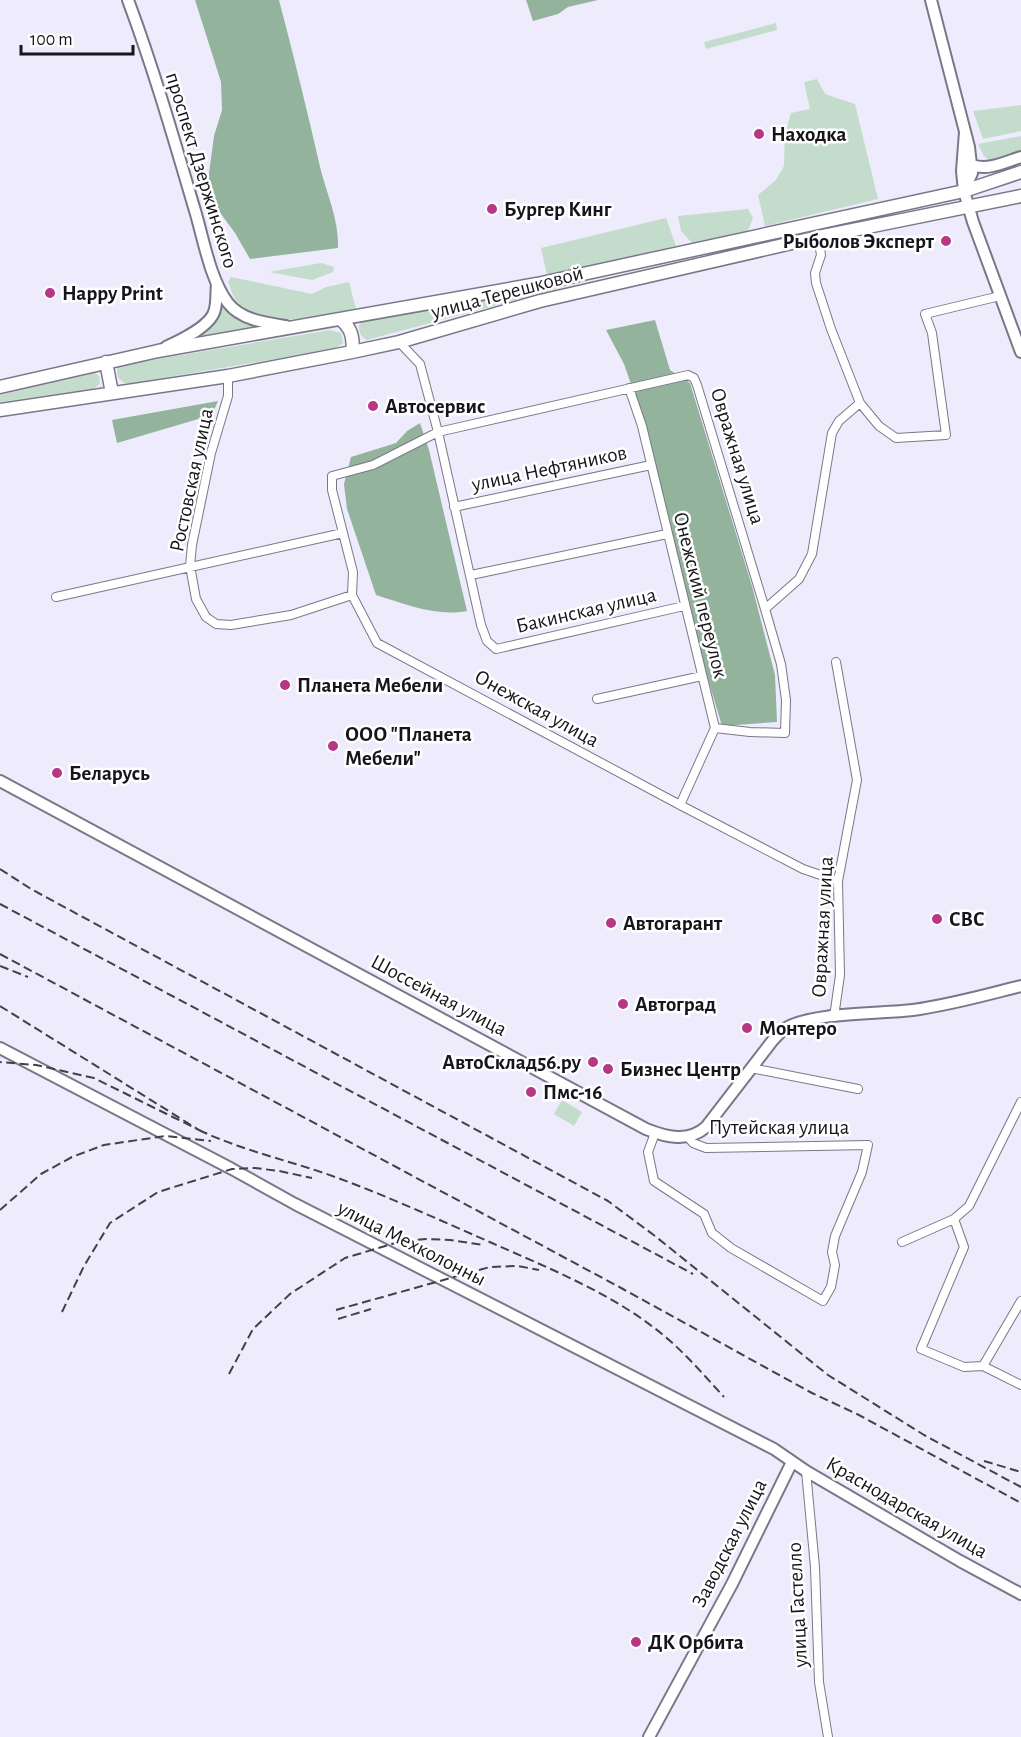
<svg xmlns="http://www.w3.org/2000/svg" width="1021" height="1737" viewBox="0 0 1021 1737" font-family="'Alegreya Sans',sans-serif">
	<rect width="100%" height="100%" fill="#eeecfc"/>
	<path fill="#c4dccb" d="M776,23L777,30L706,49L704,42Z
		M817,79L825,94L855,104L878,199L765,226L758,195L776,180L784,166L785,134L791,113L810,109L804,82Z
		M1021,105V131L983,139L973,111Z
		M1021,136V153L1002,160L990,161L984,156L978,144Z
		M748,209L753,218L748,231L692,243L681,231L678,216Z
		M666,218L676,246L547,275L541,248Z
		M321,263L334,267L333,272L312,280L269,272Z
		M231,277L312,294L326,287L349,282L356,309C319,315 268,332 238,303C233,298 231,288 228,282Z
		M586,281L367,340C360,336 359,333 359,325L364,321Z
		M222,303L241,321L255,327L200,336C211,326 218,318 222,303Z
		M330,330L341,333L343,343L334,349L132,383H124C117,378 116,374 118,366L128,364Z
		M94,372L99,376L100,384L93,389L0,402V395Z
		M562,1100L582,1112L574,1126L554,1114Z"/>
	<path fill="#94b39d" d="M195,0H279C294,57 308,114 321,171C328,197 339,221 338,248L250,259L235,233L210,199L208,181L214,136L222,110L221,82Z
		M526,0H598L568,7L558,14L533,21Z
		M655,320L670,370L690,383L752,586L775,675L777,722L722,726L705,669L641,413L624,364L606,330Z
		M218,401L212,415L117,443L112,420Z
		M420,423L429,450L467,611C436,617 405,604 376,595L347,509L344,484L351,457L396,443L407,431Z"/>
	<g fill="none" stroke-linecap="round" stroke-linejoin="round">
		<defs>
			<path id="street" d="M818,237L821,255L815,273L816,283L831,329L860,403
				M399,342L420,364L438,432L481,625L487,641L496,649L684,606
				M228,376V396L211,453L192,545L190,566L196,599L206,617L216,624L231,625L291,615L352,595
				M629,388L642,426L715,728L680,805
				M454,507L651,465
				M471,575L667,534
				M56,597L343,533
				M765,609L697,385L694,378L688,375L438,432L373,465L332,476V490L353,572L352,595L377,643L680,805L803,869L838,881
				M597,699L702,676
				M715,728L750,732L785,733L786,700L781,664L765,609L799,579L812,554L832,433L839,421L860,403L879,426L896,438L946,435L932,333L925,314L1000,296
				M834,1017L840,975L838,881L857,780L836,662
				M751,1068L858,1089
				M655,1133L648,1152L654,1181L704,1214L712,1233L731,1248L823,1301L831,1287L835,1265L832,1252L835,1236L862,1172L868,1145L706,1148L693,1143L688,1137
				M954,1219L964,1247L921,1349L964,1367L983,1366
				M902,1242L954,1219L969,1206L1021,1102
				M983,1366L1021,1301
				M983,1366L1021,1385
				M806,1471L815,1567L819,1682L828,1737"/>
			<path id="secondary" d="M128,0C153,67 173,136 193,204C203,235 209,278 228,303C241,320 266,323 286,326
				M931,0L969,147L972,173L964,191
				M965,132L962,171L964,191L973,222L1021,352
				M972,165C988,171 1005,162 1021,157
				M166,347C181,340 212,326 215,309C217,301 216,292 217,284
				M0,781L646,1129C666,1137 688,1143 706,1127L773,1040C777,1036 781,1031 786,1028C813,1012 880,1014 913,1010C950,1005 985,995 1021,986
				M0,1048L232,1169L295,1204L774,1449L806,1471L960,1561L1021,1594
				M649,1737L732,1584L792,1462"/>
			<path id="primary" d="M341,320C352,328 354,339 352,352
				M106,362L112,393
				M0,387L158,351L537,284L964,191L1021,172
				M0,410L228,376L352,352L399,342L540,301L818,237L1021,196"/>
		</defs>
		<use href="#street" stroke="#7a7788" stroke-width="10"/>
		<use href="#secondary" stroke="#7a7788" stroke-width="14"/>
		<use href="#primary" stroke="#7a7788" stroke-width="15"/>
		<use href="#street" stroke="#fff" stroke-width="8"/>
		<use href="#secondary" stroke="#fff" stroke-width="10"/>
		<use href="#primary" stroke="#fff" stroke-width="12"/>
		<path stroke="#424149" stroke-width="2" stroke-dasharray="9 4.5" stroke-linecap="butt" d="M0,869L31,889L608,1201L655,1236L828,1375L924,1435L1021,1487
			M0,904L693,1274
			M0,954L623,1289L812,1393L857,1414L1021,1503
			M0,966L28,977
			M0,1006L199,1130L94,1078L36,1065L0,1062
			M199,1130C239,1149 282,1159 324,1173C381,1193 437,1219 492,1243C546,1267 606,1291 653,1327C680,1347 702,1373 724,1397
			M0,1210L41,1174L72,1157L104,1145L165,1136L211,1141
			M336,1310L490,1267L518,1266L539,1270
			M62,1312L84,1266L110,1223L158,1192L232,1169L255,1168L279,1171L312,1178
			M338,1319L371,1309
			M229,1374L253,1329L290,1294L345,1258L402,1241L426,1239L450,1240L483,1245
			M984,1461L1021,1472"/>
	</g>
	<g fill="#b63784" stroke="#fff" stroke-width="2">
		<circle cx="759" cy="134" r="6"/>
		<circle cx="492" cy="209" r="6"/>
		<circle cx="946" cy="241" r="6"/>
		<circle cx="50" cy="293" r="6"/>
		<circle cx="373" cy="406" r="6"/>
		<circle cx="285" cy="685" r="6"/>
		<circle cx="333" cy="746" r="6"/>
		<circle cx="57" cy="773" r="6"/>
		<circle cx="937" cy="919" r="6"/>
		<circle cx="611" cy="923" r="6"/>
		<circle cx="623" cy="1004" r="6"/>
		<circle cx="747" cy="1028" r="6"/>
		<circle cx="593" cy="1062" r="6"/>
		<circle cx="608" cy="1069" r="6"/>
		<circle cx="531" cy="1092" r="6"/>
		<circle cx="636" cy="1642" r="6"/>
	</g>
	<g text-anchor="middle" stroke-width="5" stroke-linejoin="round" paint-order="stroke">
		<g font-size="21" font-weight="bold" fill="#16151b" stroke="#fff" text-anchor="start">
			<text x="771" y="141">Находка</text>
			<text x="504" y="216">Бургер Кинг</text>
			<text x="934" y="248" text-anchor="end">Рыболов Эксперт</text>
			<text x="62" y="300">Happy Print</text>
			<text x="385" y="413">Автосервис</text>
			<text x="297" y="692">Планета Мебели</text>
			<text x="345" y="741">ООО "Планета<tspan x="345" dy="24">Мебели"</tspan></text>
			<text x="69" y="780">Беларусь</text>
			<text x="949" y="926">СВС</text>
			<text x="623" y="930">Автогарант</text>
			<text x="635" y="1011">Автоград</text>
			<text x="759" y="1035">Монтеро</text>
			<text x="581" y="1069" text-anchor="end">АвтоСклад56.ру</text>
			<text x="620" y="1076">Бизнес Центр</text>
			<text x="543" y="1099">Пмс-16</text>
			<text x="648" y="1649">ДК Орбита</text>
		</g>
		<g font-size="21" fill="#16151b" stroke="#fff">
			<text transform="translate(202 170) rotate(73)" y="7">проспект Дзержинского</text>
			<text transform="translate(507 292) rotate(-15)" y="7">улица Терешковой</text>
			<text transform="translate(738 456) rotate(73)" y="7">Овражная улица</text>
			<text transform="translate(549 468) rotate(-12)" y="7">улица Нефтяников</text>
			<text transform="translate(191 480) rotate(-78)" y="7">Ростовская улица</text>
			<text transform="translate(701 595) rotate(76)" y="7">Онежский переулок</text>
			<text transform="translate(586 610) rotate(-13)" y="7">Бакинская улица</text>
			<text transform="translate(537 708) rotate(29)" y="7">Онежская улица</text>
			<text transform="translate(822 927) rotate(-87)" y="7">Овражная улица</text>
			<text transform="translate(439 995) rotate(28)" y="7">Шоссейная улица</text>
			<text x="779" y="1134">Путейская улица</text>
			<text transform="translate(412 1243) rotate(27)" y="7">улица Мехколонны</text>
			<text transform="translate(907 1507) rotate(30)" y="7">Краснодарская улица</text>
			<text transform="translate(729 1543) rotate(-63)" y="7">Заводская улица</text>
			<text transform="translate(797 1605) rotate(-93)" y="7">улица Гастелло</text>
		</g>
	</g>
	<path d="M21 45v9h112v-9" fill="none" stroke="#16151b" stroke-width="3"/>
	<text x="30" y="45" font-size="18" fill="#16151b" stroke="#ffffff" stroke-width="4.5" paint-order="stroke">100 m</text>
</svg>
